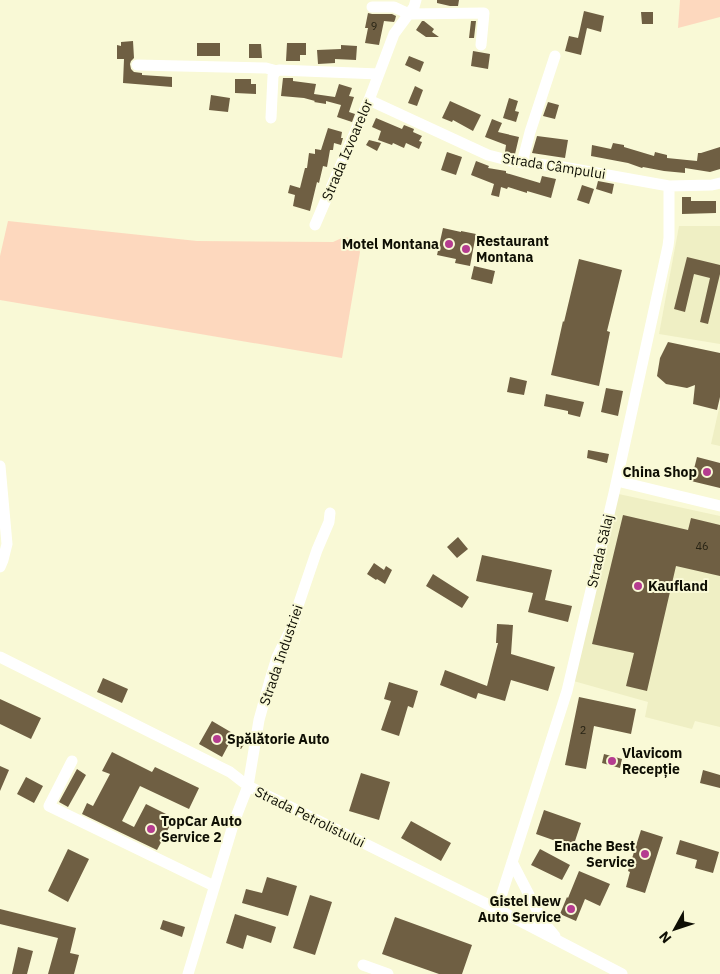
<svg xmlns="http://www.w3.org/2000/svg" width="720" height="974" viewBox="0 0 720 974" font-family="'IBM Plex Sans',sans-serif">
	<rect width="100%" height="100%" fill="#f9f9d6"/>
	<path fill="#efefc4" d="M679,226H720V344L659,334Z
		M720,404V446L711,444Z
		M614,493L720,516V727L695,721L692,729L645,717L648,702L570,680Z"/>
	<path fill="#fdd8be" d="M680,0H720V17L678,28Z
		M8,221L197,241L333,242L344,237L355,239L360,252L342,358L0,300V256Z"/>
	<path fill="#6f5f43" d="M437,0H459L458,6H450L437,3Z
		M584,11L604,16L601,32L587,28L581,55L565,51L569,36L578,38Z
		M641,12H653V24H642Z
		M368,13L372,14H392L396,16L395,20L394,22L384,21L379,45L365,43L368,28H365Z
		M422,21H424L434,29L432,32L439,37H426L416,30Z
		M471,21H476L474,38H469Z
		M133,41L134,58L131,61L130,64L131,69L134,72L142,73V75L172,77V87L123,83L124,59H117V45L121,46V42Z
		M197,43H220V56H197Z
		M287,43H306V55H300V61H286Z
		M249,44H261L262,58H249Z
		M341,45L357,46L356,60L335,59V63L318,64L317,50L341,49Z
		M473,51L490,54L488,69L471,66Z
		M409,56L424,62L420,72L405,65Z
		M283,78H293V81L316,84L314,94L335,97L339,84L352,88L349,96L354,97L349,112L355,114L352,122L337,117L341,105L326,101V104L314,102L315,101L304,98L281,96Z
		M235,79H251V84H256V94L235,93Z
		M415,86L423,90L417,106L408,103Z
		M211,95L230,98L228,112L209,110Z
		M509,98L518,101L515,111L519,112L516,122L503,118Z
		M450,101L481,115L473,131L453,120L452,122L442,118Z
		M548,102L559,105L555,119L543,116Z
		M376,118L402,129L404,125L414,129L413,132L422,136L419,141L422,142L419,149L406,143L404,148L393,143L392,145L378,140L381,131L372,127Z
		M492,119L502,123L498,132L519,137L515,154L505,152L506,145L485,137Z
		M328,128L342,132L341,138H343L341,145L334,143L333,150H330L327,167L323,166L319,183L317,182L310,211L293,206L295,195L288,193L290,185L300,188L305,168H307L309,153L315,154V149L321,150Z
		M537,136L568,140L565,158L532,153Z
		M369,140L381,143L377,151L366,145Z
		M613,143L624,145V147L654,156L655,152L667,155V158L697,161L698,153H701L720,147V169L710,172L685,168V173L664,171L643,167L642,168L628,163L591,156L592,145L611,149Z
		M447,152L462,157L456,175L441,170Z
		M476,161L489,166L488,168L506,171V173L540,183L542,176L556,179L551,198L527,191V193L508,187L507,189L501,187L499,197L491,195L494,184L471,175Z
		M598,181L614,184L612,194L596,189Z
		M582,185L594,189L589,204L577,200Z
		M682,197H691V201H716V213L682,214Z
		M443,228L461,232V231L476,234L470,266L455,263L456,259L437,255Z
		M687,257L720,265V274L708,324L700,322L710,278L694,274L685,312L674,309Z
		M579,259L622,270L607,331L610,332L599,386L551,375L563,321L564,322Z
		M474,266L495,271L492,284L471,279Z
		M668,342L720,353V397L717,410L693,404L695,385L687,388L666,384L657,376L660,358Z
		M510,377L527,381L524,395L507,392Z
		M606,388L623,391L618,416L601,412Z
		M546,394L584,402L580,417L568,414V411L544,406Z
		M588,450L609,454L607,463L587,458Z
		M697,457L720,463V488L691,481Z
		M623,515L688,530L691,518L720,525V576L676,566L647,691L626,686L634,653L592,644Z
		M458,537L468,549L457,558L447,547Z
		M482,555L552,570L545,600L572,606L568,622L528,612L533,593L476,581Z
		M374,563L384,570L386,566L392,570L385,584L377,579L376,580L367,574Z
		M433,574L469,597L462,608L426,586Z
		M497,624L513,625L511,654L555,667L548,691L511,680L505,701L478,693L476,699L440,685L445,670L487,686L498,643H496Z
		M103,678L128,689L122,703L97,692Z
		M389,682L418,691L413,708L408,706L399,736L381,730L391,701L384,699Z
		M579,697L636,709L631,734L594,726L586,769L565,765Z
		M0,699L41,718L31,739L0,724Z
		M212,721L246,741L241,749L230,742L222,757L199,744Z
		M112,752L152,772L155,767L199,788L189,809L140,786L122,821L134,827L146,804L174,818L157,850L82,814L87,803L93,806L110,774L102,771Z
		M604,754L622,759L620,768L602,763Z
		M0,766L9,770L0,791Z
		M77,769L86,775L68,807L59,802Z
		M703,770L720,775V788L700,783Z
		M361,773L390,782L379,820L349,811Z
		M26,777L43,786L34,803L17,794Z
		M544,810L581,823L573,847L536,834Z
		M411,821L451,843L441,861L401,838Z
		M641,830L663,837L645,893L626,887L630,872L628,871Z
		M680,840L719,852L713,873L695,868L697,860L676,854Z
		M68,849L89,859L68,902L48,891Z
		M540,849L570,865L562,880L531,865Z
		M579,871L610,884L600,906L585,899L576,921L560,914L567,897L568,898Z
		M267,877L297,886L288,916L242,903L246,889L262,893Z
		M310,895L332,902L315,955L293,948Z
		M0,909L76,928L70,953L79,955L74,974H48L58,938L0,924Z
		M235,914L276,927L271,943L247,935L243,949L226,943Z
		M395,917L472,945L462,974H439L382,954Z
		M163,920L185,927L182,937L160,929Z
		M18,947L33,951L27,974H12Z"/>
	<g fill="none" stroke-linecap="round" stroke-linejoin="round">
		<path stroke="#fff" stroke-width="11" d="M372,7H394L409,14L484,13L481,45
			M137,65L266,68L277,71
			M369,100L488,155L511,161L563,167L669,186L712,185L720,183
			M271,118L273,76L275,72L279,70L379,74
			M522,163L530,132L555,56
			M315,225L369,100L394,34L414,7L416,0
			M0,466L7,544L3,560L0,567
			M617,481L720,506
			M0,657L230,772L248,786L497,909L622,974
			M72,761L49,806L214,886
			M512,862L540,916L545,924L555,936
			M497,909L567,691L614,493L668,246L669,238V186
			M363,965L388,974
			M188,974L234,822L248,786L259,720L270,680L277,657L294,623L299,603L317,550L329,522L330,513"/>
	</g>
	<g fill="#b53c90" stroke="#f9f9d6" stroke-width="2">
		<circle cx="449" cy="244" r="5"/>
		<circle cx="466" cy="249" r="5"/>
		<circle cx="707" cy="472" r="5"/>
		<circle cx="638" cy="586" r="5"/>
		<circle cx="217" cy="739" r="5"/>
		<circle cx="612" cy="761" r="5"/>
		<circle cx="151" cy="829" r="5"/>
		<circle cx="645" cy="854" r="5"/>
		<circle cx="571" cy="909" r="5"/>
	</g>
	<g text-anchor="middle" stroke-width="4" stroke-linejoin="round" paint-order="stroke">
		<g font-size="11" fill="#272314">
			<text x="374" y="30">9</text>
			<text x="702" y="550">46</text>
			<text x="583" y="734">2</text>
		</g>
		<g font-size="14" fill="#0f0f04" stroke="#f9f9d6">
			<text transform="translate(347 150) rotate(-67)" y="5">Strada Izvoarelor</text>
			<text transform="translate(554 166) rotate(9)" y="5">Strada Câmpului</text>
			<text transform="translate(600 551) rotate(-77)" y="5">Strada Sălaj</text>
			<text transform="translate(281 655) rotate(-71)" y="5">Strada Industriei</text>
			<text transform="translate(310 817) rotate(26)" y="5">Strada Petrolistului</text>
		</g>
		<g font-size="14" font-weight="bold" fill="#0f0f04" stroke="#f9f9d6" text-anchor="start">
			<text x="476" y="246">Restaurant<tspan x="476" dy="16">Montana</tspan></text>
			<text x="439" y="249" text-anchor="end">Motel Montana</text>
			<text x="697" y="477" text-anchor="end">China Shop</text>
			<text x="648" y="591">Kaufland</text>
			<text x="227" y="744">Spălătorie Auto</text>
			<text x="622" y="758">Vlavicom<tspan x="622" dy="16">Recepție</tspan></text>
			<text x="161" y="826">TopCar Auto<tspan x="161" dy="16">Service 2</tspan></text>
			<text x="635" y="851" text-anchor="end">Enache Best<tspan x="635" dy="16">Service</tspan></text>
			<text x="561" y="906" text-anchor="end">Gistel New<tspan x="561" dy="16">Auto Service</tspan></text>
		</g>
	</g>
	<g transform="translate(675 929) rotate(230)" stroke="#f9f9d6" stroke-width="4" paint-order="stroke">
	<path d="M0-4L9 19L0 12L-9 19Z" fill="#0f0f04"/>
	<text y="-8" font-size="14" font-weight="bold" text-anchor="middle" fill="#0f0f04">N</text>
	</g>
</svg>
